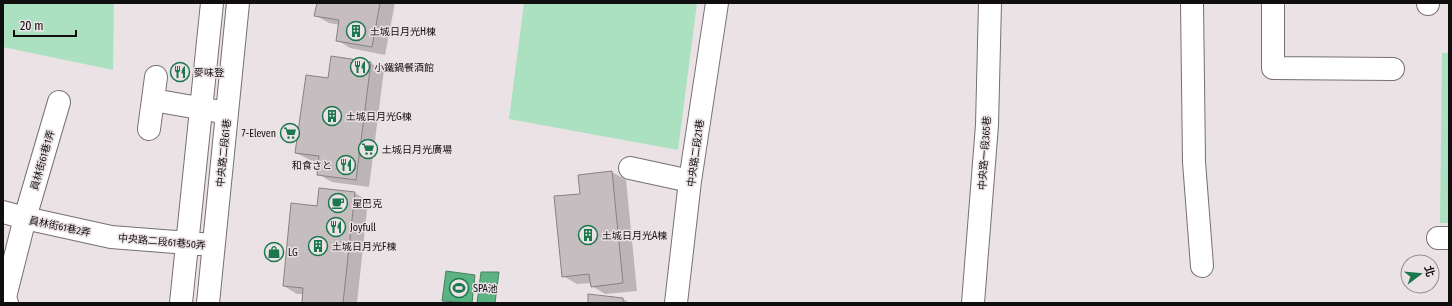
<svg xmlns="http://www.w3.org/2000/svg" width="1452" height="306" viewBox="0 0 1452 306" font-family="'Fira Sans Condensed','Noto Sans TC','Noto Sans JP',sans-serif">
	<rect width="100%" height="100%" fill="#ebe2e5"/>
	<path fill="#abe1c0" d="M3,3H114L113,70L3,47Z
		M524,3H697L678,150L509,119Z
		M1442,53H1449V223H1440Z"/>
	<path fill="#5bb383" stroke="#458260" d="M446,271L475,275L472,303L442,301Z
		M481,272H499L495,303H477Z"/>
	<path fill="#0003" d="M318,3H395L385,55L350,48L337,40L340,25L329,23L315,15Z
		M370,63L384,70L369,187L332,182L318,174L320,162L310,160L296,153L329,79Z
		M612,172L626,180L637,291L605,294L592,286L591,283L577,284L563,276L581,195L579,175Z
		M355,193L368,201L357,303H303L304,294H297L284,286L318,207Z
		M623,299L630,303H589Z"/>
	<path fill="#c6bdc0" stroke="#8a8184" d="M317,3H380L372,47L336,41L339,20L314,16Z
		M331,56L371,62L356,180L317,175L319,156L295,153L306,75L328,78Z
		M612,171L623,283L591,287L589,274L562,277L554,196L580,194L578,175Z
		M319,188L355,192L343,303H302L303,288L283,286L291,203L317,206Z
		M588,294L623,298V303H588Z"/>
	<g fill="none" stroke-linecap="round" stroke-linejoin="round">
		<defs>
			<path id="minor" d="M1192,3L1194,162L1202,266
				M1273,3V68L1393,69
				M1428,4V3
				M153,100L216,111
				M149,129L156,77
				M630,168L690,181
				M3,212L25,218L59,102
				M1438,238H1449
				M7,303L5,297L25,218L111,237L201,244
				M181,303L212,3
				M208,303L238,3
				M676,303L690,181L717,3
				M973,303L987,125L990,3"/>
		</defs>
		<use href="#minor" stroke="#776f71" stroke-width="24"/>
		<use href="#minor" stroke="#fff" stroke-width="22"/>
	</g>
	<defs>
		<symbol id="building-ring" viewBox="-11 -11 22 22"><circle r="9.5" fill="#ebe2e5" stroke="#1b774d" stroke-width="1.5"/><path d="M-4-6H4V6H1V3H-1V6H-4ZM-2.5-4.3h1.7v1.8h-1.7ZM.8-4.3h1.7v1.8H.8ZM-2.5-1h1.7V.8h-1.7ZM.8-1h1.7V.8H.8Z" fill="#1b774d"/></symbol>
		<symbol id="restaurant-ring" viewBox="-11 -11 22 22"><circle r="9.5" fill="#ebe2e5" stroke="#1b774d" stroke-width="1.5"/><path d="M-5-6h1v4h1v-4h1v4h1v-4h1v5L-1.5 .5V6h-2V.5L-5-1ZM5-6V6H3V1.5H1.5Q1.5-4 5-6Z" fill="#1b774d"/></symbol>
		<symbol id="supermarket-ring" viewBox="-11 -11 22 22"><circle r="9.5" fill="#ebe2e5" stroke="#1b774d" stroke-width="1.5"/><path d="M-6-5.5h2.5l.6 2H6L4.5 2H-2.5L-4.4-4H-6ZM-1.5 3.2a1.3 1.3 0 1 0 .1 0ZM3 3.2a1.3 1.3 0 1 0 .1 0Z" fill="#1b774d"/></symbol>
		<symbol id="cafe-ring" viewBox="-11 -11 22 22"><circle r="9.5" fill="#ebe2e5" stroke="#1b774d" stroke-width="1.5"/><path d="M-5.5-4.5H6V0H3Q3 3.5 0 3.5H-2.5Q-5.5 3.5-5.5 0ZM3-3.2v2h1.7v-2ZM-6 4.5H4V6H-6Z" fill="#1b774d"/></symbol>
		<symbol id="shop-ring" viewBox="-11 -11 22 22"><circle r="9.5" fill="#ebe2e5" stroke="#1b774d" stroke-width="1.5"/><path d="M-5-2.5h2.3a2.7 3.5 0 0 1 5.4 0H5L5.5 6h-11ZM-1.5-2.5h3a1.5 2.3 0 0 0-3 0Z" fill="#1b774d"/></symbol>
		<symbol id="stadium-ring" viewBox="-11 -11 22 22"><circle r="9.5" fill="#ebe2e5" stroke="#1b774d" stroke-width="1.5"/><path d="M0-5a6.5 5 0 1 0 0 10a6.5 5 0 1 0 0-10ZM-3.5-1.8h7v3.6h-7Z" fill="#1b774d"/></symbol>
	</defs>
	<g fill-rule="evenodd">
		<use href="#building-ring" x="345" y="20" width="22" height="22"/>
		<use href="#restaurant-ring" x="349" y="56" width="22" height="22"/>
		<use href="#restaurant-ring" x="169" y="61" width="22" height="22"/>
		<use href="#building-ring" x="321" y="105" width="22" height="22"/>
		<use href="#supermarket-ring" x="279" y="122" width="22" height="22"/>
		<use href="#supermarket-ring" x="357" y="138" width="22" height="22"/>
		<use href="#restaurant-ring" x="335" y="154" width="22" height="22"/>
		<use href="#cafe-ring" x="327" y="192" width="22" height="22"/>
		<use href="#restaurant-ring" x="325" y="216" width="22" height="22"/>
		<use href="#building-ring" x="577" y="224" width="22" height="22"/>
		<use href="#building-ring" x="307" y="235" width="22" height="22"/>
		<use href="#shop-ring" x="263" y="241" width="22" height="22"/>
		<use href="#stadium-ring" x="448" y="277" width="22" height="22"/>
	</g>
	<g text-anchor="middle" stroke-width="3" stroke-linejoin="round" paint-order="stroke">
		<g font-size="10" fill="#110e0f" stroke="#ebe2e5" text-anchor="start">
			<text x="370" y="35">土城日月光H棟</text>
			<text x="374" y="71">小鐵鍋餐酒館</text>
			<text x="194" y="76">麥味登</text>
			<text x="346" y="120">土城日月光G棟</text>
			<text x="276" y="137" text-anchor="end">7-Eleven</text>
			<text x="382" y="153">土城日月光廣場</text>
			<text x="332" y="169" text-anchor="end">和食さと</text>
			<text x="352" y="207">星巴克</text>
			<text x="350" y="231">Joyfull</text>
			<text x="602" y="239">土城日月光A棟</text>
			<text x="332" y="250">土城日月光F棟</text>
			<text x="288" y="256">LG</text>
			<text x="473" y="292">SPA池</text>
		</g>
		<g font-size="10" fill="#110e0f" stroke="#ebe2e5">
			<text transform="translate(223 153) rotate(-84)" y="4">中央路二段61巷</text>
			<text transform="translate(695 153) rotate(-82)" y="4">中央路二段21巷</text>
			<text transform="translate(984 153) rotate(-86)" y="4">中央路一段365巷</text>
			<text transform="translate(42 160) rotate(-74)" y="4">員林街61巷1弄</text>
			<text transform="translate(60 226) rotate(12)" y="4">員林街61巷2弄</text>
			<text transform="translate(162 241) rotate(5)" y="4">中央路二段61巷50弄</text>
		</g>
	</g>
	<rect width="1452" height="306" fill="none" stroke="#110e0f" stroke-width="8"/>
	<g transform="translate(1420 274) rotate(74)"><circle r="19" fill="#ebe2e5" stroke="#948d8f"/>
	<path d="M0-3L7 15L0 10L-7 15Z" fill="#1b774d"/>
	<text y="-6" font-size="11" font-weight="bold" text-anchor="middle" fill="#110e0f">北</text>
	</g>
	<path d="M14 30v6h62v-6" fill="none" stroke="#110e0f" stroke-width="2"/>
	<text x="20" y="30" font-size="12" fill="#110e0f" stroke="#ebe2e5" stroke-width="3" paint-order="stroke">20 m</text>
</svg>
